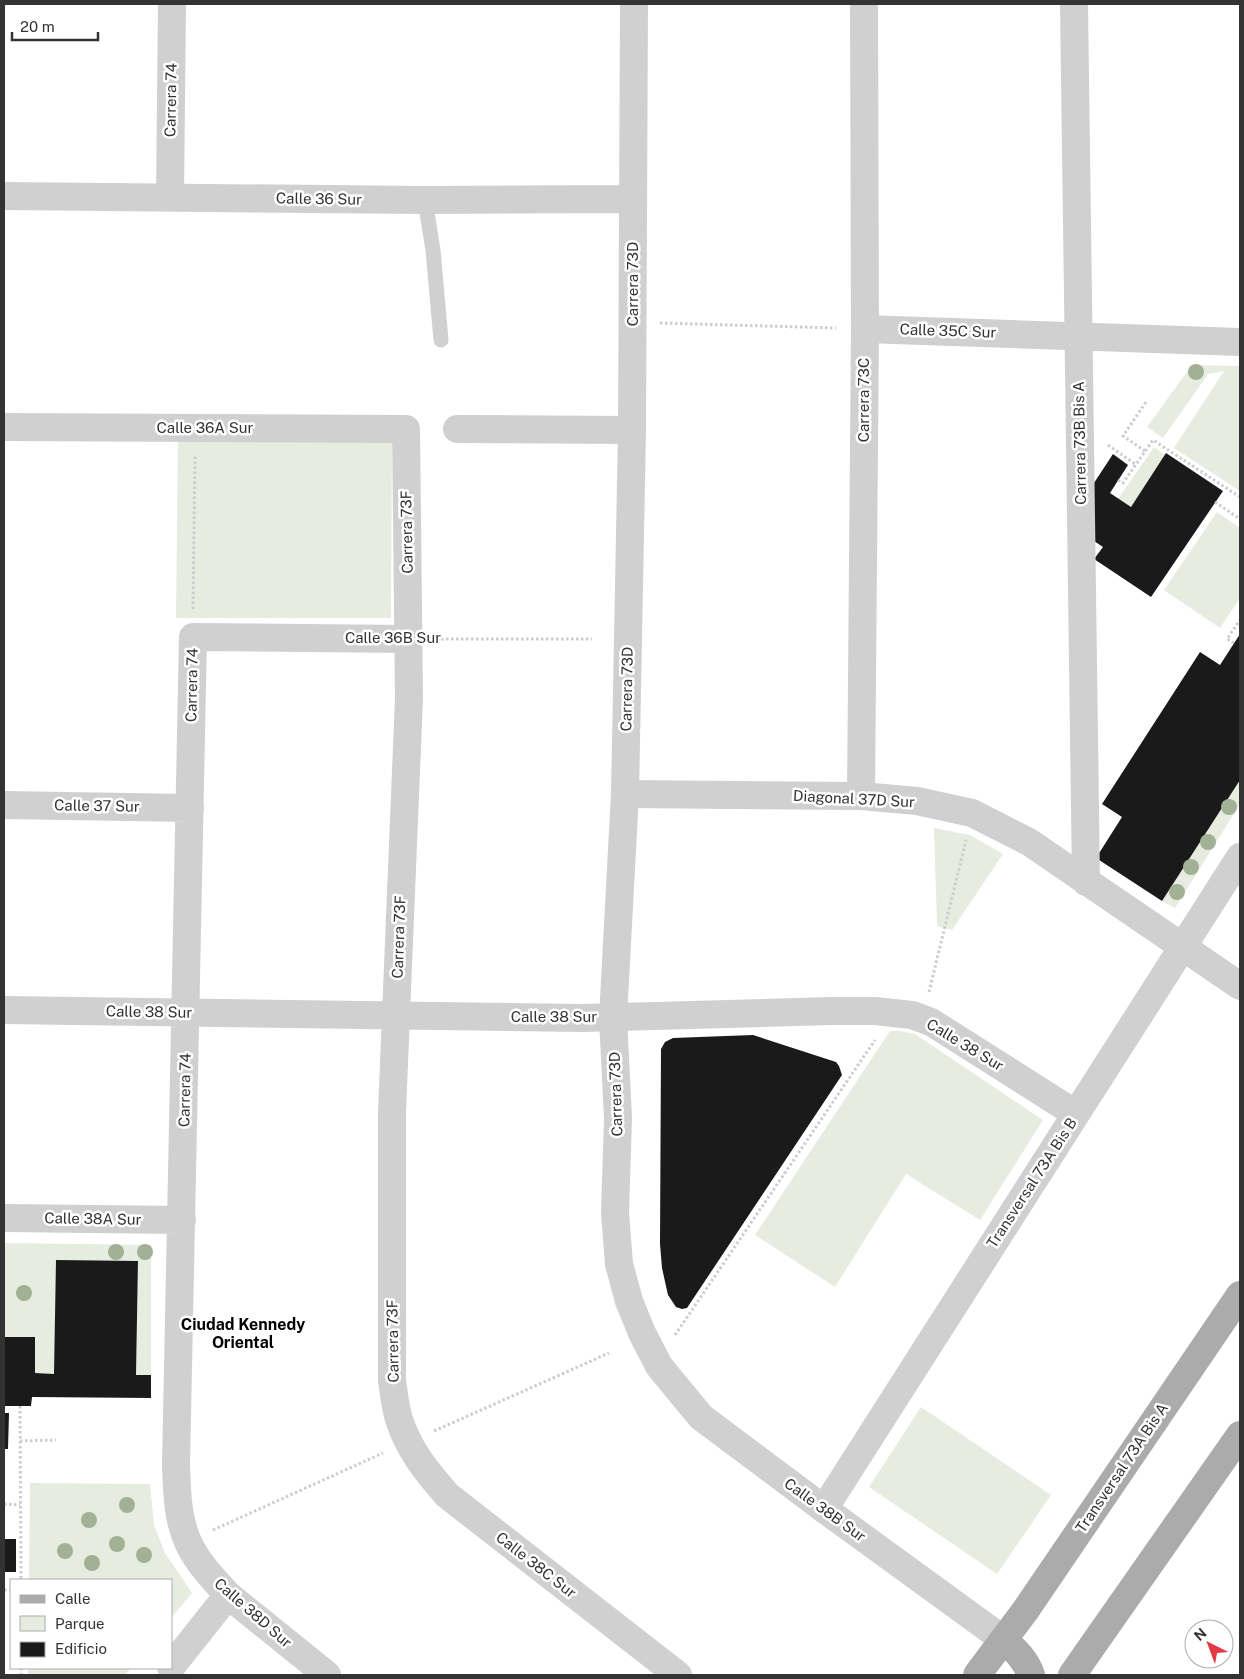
<svg xmlns="http://www.w3.org/2000/svg" width="1244" height="1679" viewBox="0 0 1244 1679" font-family="'Public Sans',sans-serif">
	<rect width="100%" height="100%" fill="#fff"/>
	<path fill="#e6ecdf" d="M1192,365L1240,366V491L1174,448L1224,371L1208,374L1163,438L1147,427Z
		M178,439L392,440L391,618H176Z
		M1154,447L1165,455L1131,507L1118,499Z
		M1217,512L1240,528V598L1220,628L1164,590Z
		M1240,780V804L1175,908L1162,901Z
		M934,828L970,835L1003,854L952,930L937,926Z
		M890,1031H901L915,1034L1043,1120L980,1220L906,1174L835,1287L755,1235Z
		M4,1243L151,1245V1375H136L138,1261L54,1374L35,1373V1337H4Z
		M921,1407L1051,1495L997,1574L869,1487Z
		M30,1483L150,1484L154,1525L165,1553L192,1593L171,1618V1580H29Z
		M28,1668H131L125,1675H28Z"/>
	<path fill="#1a1a1a" d="M1166,453L1223,491L1151,597L1094,559L1103,547L1094,541V483L1113,454L1128,465L1110,493L1131,507Z
		M1240,634V780L1162,901L1096,858L1122,817L1102,804L1200,652L1220,665Z
		M753,1035L836,1062L839,1066L842,1075L687,1308L682,1309L676,1307L668,1295L662,1268L660,1244L661,1049L665,1042L673,1038Z
		M56,1260L138,1261L136,1375H151V1398L32,1397L31,1406H4V1337H35V1373L54,1374Z
		M4,1413H9L8,1449H4Z
		M4,1539H16V1572H4Z"/>
	<g fill="none" stroke-linecap="round" stroke-linejoin="round">
		<path stroke="#cdcdcd" stroke-width="3" stroke-dasharray="2.5 2.5" stroke-linecap="butt" d="M660,323L836,328
			M1108,445L1135,464
			M1145,451L1123,436L1146,402
			M1118,480L1123,483L1153,440L1240,497
			M1215,502L1240,519
			M193,609L195,455
			M436,639H592
			M1234,643L1227,639L1240,620
			M929,992L966,840
			M675,1335L875,1040
			M20,1406L21,1580
			M434,1431L609,1353
			M20,1441L56,1440
			M4,1504L20,1505
			M213,1530L383,1453
			M4,1590H11
			M21,1668V1675"/>
		<path stroke="#d0d0d0" stroke-width="15" d="M425,200L433,250L441,340"/>
		<path stroke="#d0d0d0" stroke-width="28" d="M1074,4L1086,882
			M170,197L172,4
			M865,329L1240,342
			M4,427L406,429L409,698L392,1112V1381C394,1393 395,1407 399,1419C408,1449 427,1472 447,1495L678,1675
			M457,429L632,430
			M625,794L861,796L917,801L972,813L1029,842L1240,986
			M861,796L865,329L864,4
			M4,805L190,808
			M4,1010L582,1018L831,1011H875L912,1015L931,1022L1076,1114
			M4,1218L182,1220
			M824,1509L1240,857
			M171,1667L228,1595
			M327,1675L228,1595C213,1579 197,1562 188,1542C177,1518 177,1490 176,1465L193,637L408,639"/>
		<path stroke="#d0d0d0" stroke-width="28" d="M634,4L632,430L625,794L613,1018L618,1118L615,1213L619,1264L629,1301L642,1333L659,1366L701,1417L824,1509L1004,1640
			M4,196L425,200L633,199"/>
		<path stroke="#ababab" stroke-width="28" d="M1004,1640C1015,1650 1026,1660 1031,1675
			M977,1675L1025,1611L1240,1295
			M1072,1675L1240,1435"/>
	</g>
	<g fill="#a2b095">
		<circle cx="1196" cy="372" r="8"/>
		<circle cx="1229" cy="807" r="8"/>
		<circle cx="1208" cy="842" r="8"/>
		<circle cx="1191" cy="867" r="8"/>
		<circle cx="1177" cy="892" r="8"/>
		<circle cx="116" cy="1252" r="8"/>
		<circle cx="145" cy="1252" r="8"/>
		<circle cx="24" cy="1293" r="8"/>
		<circle cx="127" cy="1505" r="8"/>
		<circle cx="89" cy="1520" r="8"/>
		<circle cx="117" cy="1544" r="8"/>
		<circle cx="65" cy="1551" r="8"/>
		<circle cx="144" cy="1555" r="8"/>
		<circle cx="92" cy="1563" r="8"/>
	</g>
	<g text-anchor="middle" stroke-width="5" stroke-linejoin="round" paint-order="stroke">
		<g font-size="15" fill="#333" stroke="#fff">
			<text transform="translate(171 100) rotate(-89)" y="5">Carrera 74</text>
			<text transform="translate(319 199) rotate(1)" y="5">Calle 36 Sur</text>
			<text transform="translate(633 284) rotate(-90)" y="5">Carrera 73D</text>
			<text transform="translate(948 331) rotate(2)" y="5">Calle 35C Sur</text>
			<text transform="translate(864 400) rotate(-90)" y="5">Carrera 73C</text>
			<text x="205" y="433">Calle 36A Sur</text>
			<text transform="translate(1080 443) rotate(-91)" y="5">Carrera 73B Bis A</text>
			<text transform="translate(407 532) rotate(-91)" y="5">Carrera 73F</text>
			<text x="393" y="643">Calle 36B Sur</text>
			<text transform="translate(192 685) rotate(-89)" y="5">Carrera 74</text>
			<text transform="translate(627 689) rotate(-89)" y="5">Carrera 73D</text>
			<text transform="translate(854 799) rotate(3)" y="5">Diagonal 37D Sur</text>
			<text transform="translate(97 806) rotate(1)" y="5">Calle 37 Sur</text>
			<text transform="translate(399 937) rotate(-88)" y="5">Carrera 73F</text>
			<text transform="translate(149 1012) rotate(1)" y="5">Calle 38 Sur</text>
			<text x="554" y="1022">Calle 38 Sur</text>
			<text transform="translate(965 1045) rotate(31)" y="5">Calle 38 Sur</text>
			<text transform="translate(185 1090) rotate(-89)" y="5">Carrera 74</text>
			<text transform="translate(616 1094) rotate(-92)" y="5">Carrera 73D</text>
			<text transform="translate(1032 1183) rotate(-57)" y="5">Transversal 73A Bis B</text>
			<text transform="translate(93 1219) rotate(1)" y="5">Calle 38A Sur</text>
			<text transform="translate(393 1341) rotate(-91)" y="5">Carrera 73F</text>
			<text transform="translate(1122 1468) rotate(-56)" y="5">Transversal 73A Bis A</text>
			<text transform="translate(825 1510) rotate(36)" y="5">Calle 38B Sur</text>
			<text transform="translate(536 1565) rotate(38)" y="5">Calle 38C Sur</text>
			<text transform="translate(253 1613) rotate(41)" y="5">Calle 38D Sur</text>
		</g>
		<g font-size="16" font-weight="bold" fill="#000" stroke="#fff">
			<text x="243" y="1330">Ciudad Kennedy<tspan x="243" dy="18">Oriental</tspan></text>
		</g>
	</g>
	<rect width="1244" height="1679" fill="none" stroke="#333333" stroke-width="10"/>
	<rect x="10" y="1579" width="162" height="90" fill="#ffffff" stroke="#adadad"/>
	<rect x="20" y="1595" width="25" height="8" fill="#ababab" stroke="#adadad"/>
	<text x="55" y="1604" font-size="15" fill="#333333">Calle</text>
	<rect x="20" y="1616" width="25" height="15" fill="#e6ecdf" stroke="#adadad"/>
	<text x="55" y="1629" font-size="15" fill="#333333">Parque</text>
	<rect x="20" y="1642" width="25" height="15" fill="#1a1a1a" stroke="#adadad"/>
	<text x="55" y="1654" font-size="15" fill="#333333">Edificio</text>
	<g transform="translate(1209 1644) rotate(318)"><circle r="24" fill="#ffffff" stroke="#adadad"/>
	<path d="M0-4L9 19L0 12L-9 19Z" fill="#e63946"/>
	<text y="-8" font-size="14" font-weight="bold" text-anchor="middle" fill="#333333">N</text>
	</g>
	<path d="M12 32v8h86v-8" fill="none" stroke="#333333" stroke-width="2.5"/>
	<text x="20" y="32" font-size="15" fill="#333333" stroke="#ffffff" stroke-width="4" paint-order="stroke">20 m</text>
</svg>
